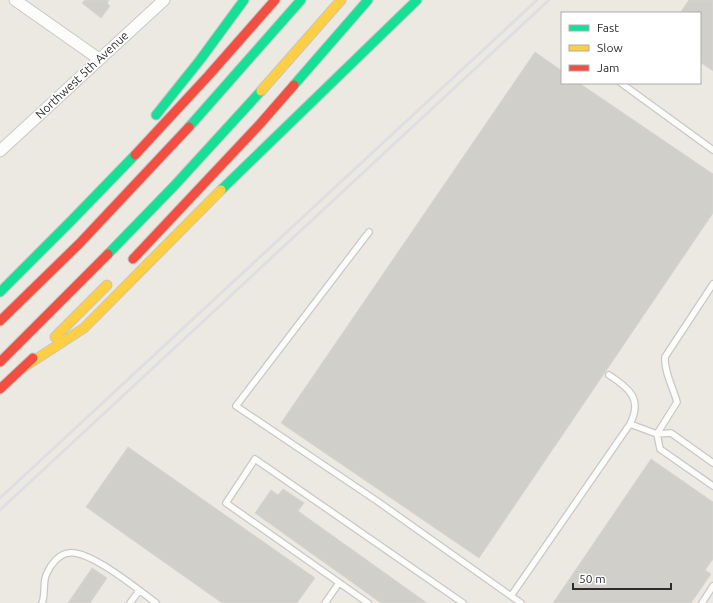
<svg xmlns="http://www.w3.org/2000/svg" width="713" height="603" viewBox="0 0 713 603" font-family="Ubuntu,sans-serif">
	<rect width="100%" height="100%" fill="#ece9e2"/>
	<path fill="#d1cfc9" stroke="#d7d5ce" d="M85,0H109L107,3L110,6L101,18L82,3Z
		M689,0H713V71L700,62V13H680Z
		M535,52L562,71V83H579L713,174V213L479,558L281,423Z
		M128,447L315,578L297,603H222L86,507Z
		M651,459L713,502V559L705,570L711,574L691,603H553Z
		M283,489L304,503L298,511L427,603H381L255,513L271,490L278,495Z
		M92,568L107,578L90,603H68Z"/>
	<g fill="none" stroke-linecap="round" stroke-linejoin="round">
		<defs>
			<path id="lane" d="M621,83L713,150
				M369,232L236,406L377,501L511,596
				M609,375C629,388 643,399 630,424
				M713,463L671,433L657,434L660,449L713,486
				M42,603C46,594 42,582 47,573C51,564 59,554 69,553C90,550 139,590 156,603
				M130,603L139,591
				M325,603L339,583
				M368,603L226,503L255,459L463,603
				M521,603L511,596L630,424L657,434L677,402C673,387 664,372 665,357L713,284
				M702,603L713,586"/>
			<path id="street" d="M15,0L99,59
				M0,151L164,0"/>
			<path id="fast" d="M294,85L368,0
				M156,115L200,60L244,0
				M189,127L301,0
				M221,190L417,0
				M108,254L175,185L261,91
				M0,292L71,221L135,155"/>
			<path id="slow" d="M261,91L341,0
				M55,337L107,285
				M24,367L84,328L221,190"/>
			<path id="jam" d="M135,155L209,75L275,0
				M133,259L260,124L294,85
				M0,321L79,244L189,127
				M0,362L108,254
				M0,389L33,358"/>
		</defs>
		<use href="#lane" stroke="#c9c8c7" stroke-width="8"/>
		<use href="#street" stroke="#c9c8c7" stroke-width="13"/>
		<use href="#fast" stroke="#c6c5c3" stroke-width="11"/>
		<use href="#slow" stroke="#c6c5c3" stroke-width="11"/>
		<use href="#jam" stroke="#c6c5c3" stroke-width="11"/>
		<use href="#lane" stroke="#fcfcfb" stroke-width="5.5"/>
		<use href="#street" stroke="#fcfcfb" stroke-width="11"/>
		<use href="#fast" stroke="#16e098" stroke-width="9"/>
		<use href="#slow" stroke="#ffcf43" stroke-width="9"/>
		<use href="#jam" stroke="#f24e42" stroke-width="9"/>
		<path stroke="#dfdee0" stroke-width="3" d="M0,498L537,0
			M0,510L549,0"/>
	</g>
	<g text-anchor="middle" stroke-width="3" stroke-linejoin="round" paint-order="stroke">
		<g font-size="12" fill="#2d2d2d" stroke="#fff">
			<text transform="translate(82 75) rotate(-43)" y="4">Northwest 5th Avenue</text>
		</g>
	</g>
	<rect x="561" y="12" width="140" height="72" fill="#ffffff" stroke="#ababab"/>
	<rect x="569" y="25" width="20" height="6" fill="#16e098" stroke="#ababab"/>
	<text x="597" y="32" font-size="12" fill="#2d2d2d">Fast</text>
	<rect x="569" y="45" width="20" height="6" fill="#ffcf43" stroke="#ababab"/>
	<text x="597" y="52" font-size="12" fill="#2d2d2d">Slow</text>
	<rect x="569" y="65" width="20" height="6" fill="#f24e42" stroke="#ababab"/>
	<text x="597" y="72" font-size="12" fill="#2d2d2d">Jam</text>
	<path d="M573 583v6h98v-6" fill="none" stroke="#2d2d2d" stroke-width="2"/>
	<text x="579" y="583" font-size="12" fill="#2d2d2d" stroke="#ffffff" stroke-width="3" paint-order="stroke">50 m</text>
</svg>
